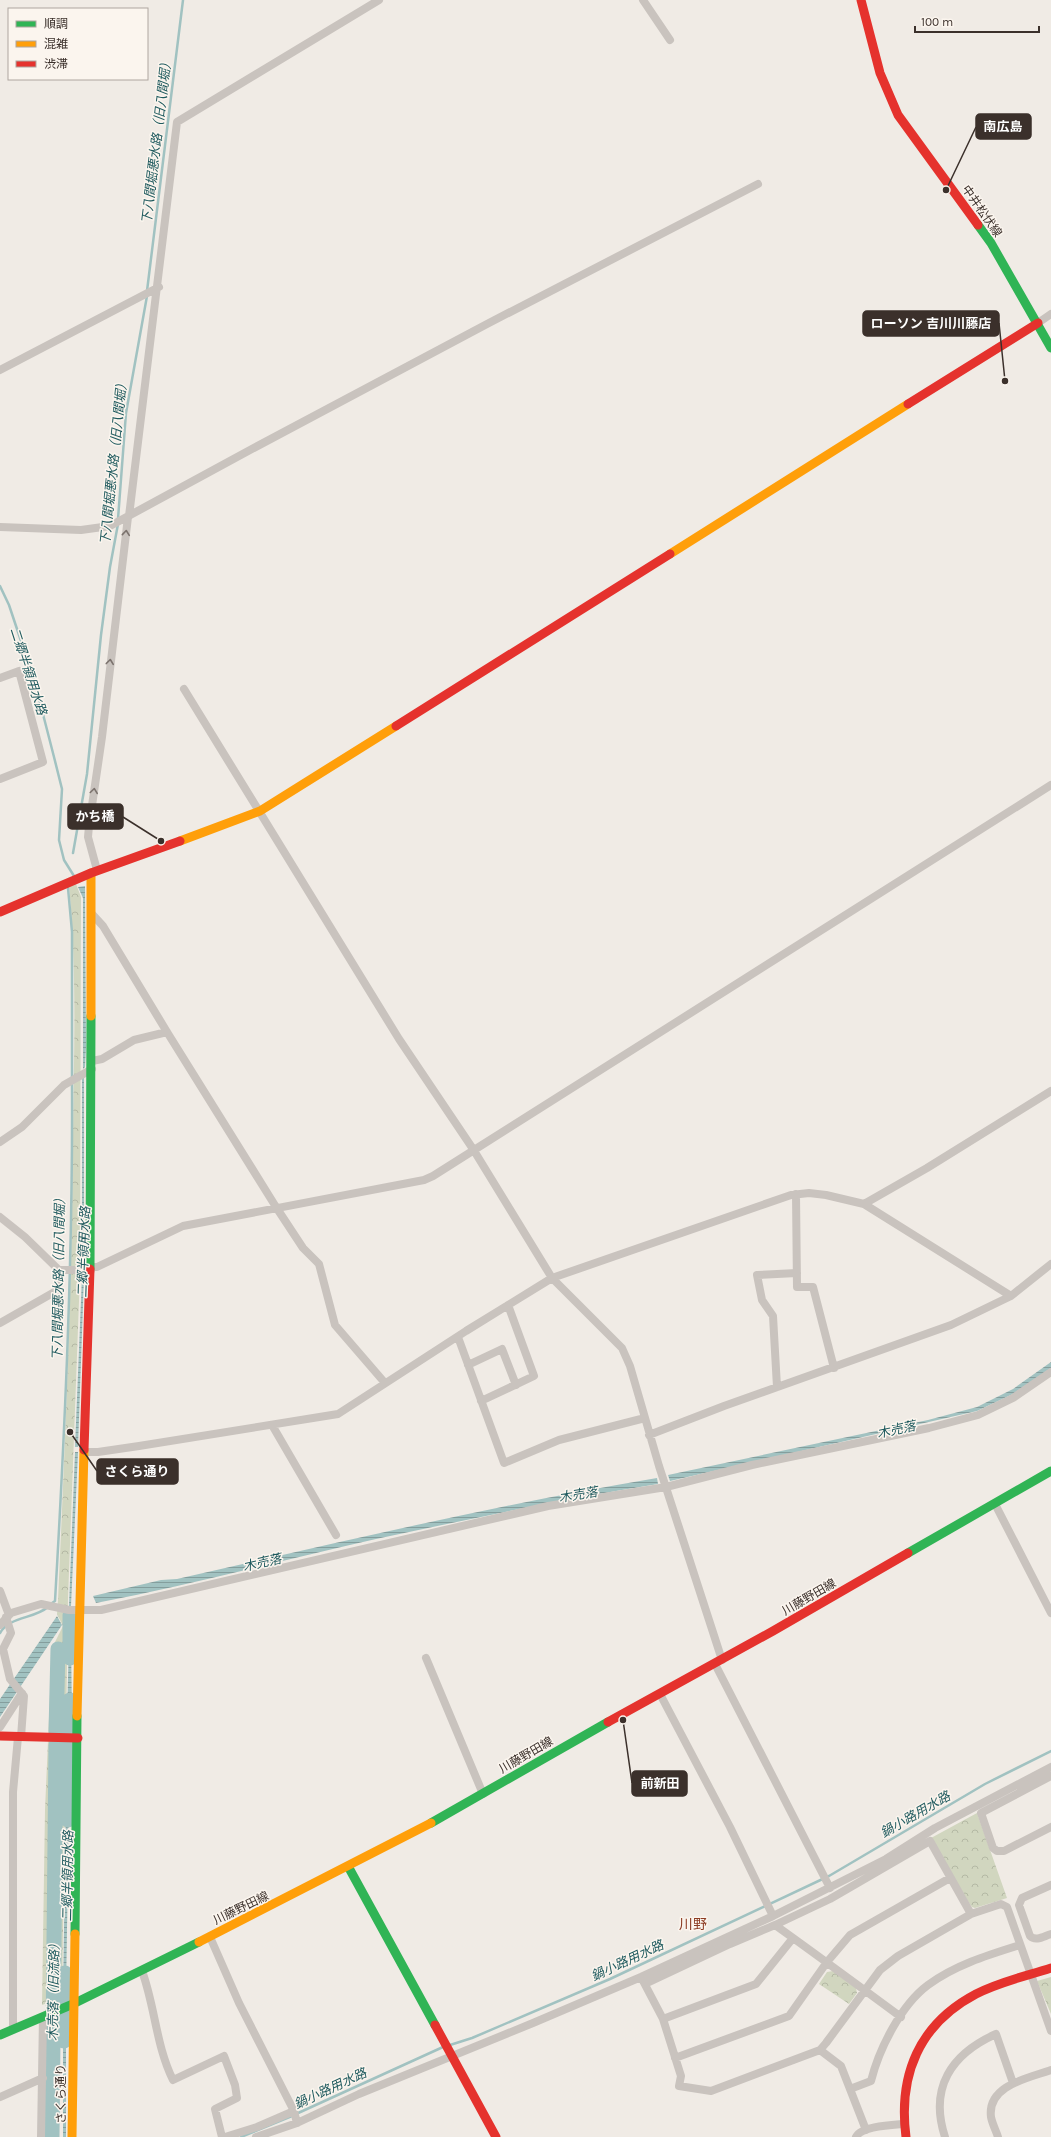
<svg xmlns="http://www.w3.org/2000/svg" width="1051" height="2137" viewBox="0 0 1051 2137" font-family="Karla,'Noto Sans JP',sans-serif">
	<defs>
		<pattern id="forest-crowns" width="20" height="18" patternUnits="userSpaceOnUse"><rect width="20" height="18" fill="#d1d6bf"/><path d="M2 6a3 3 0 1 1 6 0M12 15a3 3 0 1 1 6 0" fill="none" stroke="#b4b8a4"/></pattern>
		<pattern id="water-rules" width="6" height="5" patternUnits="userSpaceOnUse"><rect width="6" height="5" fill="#a1c2c1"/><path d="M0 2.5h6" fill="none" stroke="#849e9d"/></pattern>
	</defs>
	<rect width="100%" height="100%" fill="#f0ebe5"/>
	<path fill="url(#forest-crowns)" d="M76,884L81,897L80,1274L68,1599L62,1998L42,2005L45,1810L52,1648L63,1626L57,1614L58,1600C65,1444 72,1289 73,1134C74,1051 77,968 69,886Z
		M977,1813L1007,1898L975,1908L972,1907L969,1903L931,1838Z
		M833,1971L856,1988L857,1993L849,2004L819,1984L827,1972Z
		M1051,1977V2014L1037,1981Z"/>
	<path fill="url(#water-rules)" d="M85,886L86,1047L85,1067L83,1069V898L78,887Z
		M82,1078H84V1266H82Z
		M82,1276H84L78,1447H75Z
		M1051,1362V1368L1013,1394L977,1411L670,1481L668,1475L928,1420L977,1407L1013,1389Z
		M75,1452H78L71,1606H69Z
		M657,1478L658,1484C563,1499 470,1519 376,1539C283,1560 190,1585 96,1603L93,1596L161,1580L177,1579C336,1543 495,1505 657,1478Z
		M57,1616L62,1625L0,1717V1699Z
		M69,1638H71L72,1719H67Z
		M66,1799H69L66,1993H63Z
		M63,2020L66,2021V2137H63Z"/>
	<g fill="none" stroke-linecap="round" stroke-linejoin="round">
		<path stroke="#a1c2c1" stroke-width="2.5" d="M147,291L183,0
			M118,519L126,413L147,296
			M0,586L9,605L35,683L54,757L62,789L59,840L64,860L74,876
			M73,853L87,774L101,635L110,567L118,524
			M68,888L72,932V1077
			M52,1603L55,1601C65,1428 73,1255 72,1082
			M0,1633C10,1616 34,1619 48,1607
			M450,2045L472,2038L610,1979L829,1876L985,1784L1051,1751
			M296,2114L443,2047
			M241,2137L292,2116"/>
		<path stroke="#a1c2c1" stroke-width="15" d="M70,1658V1615
			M56,1731L58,1649
			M68,1820L70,1700
			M64,2041L65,1973
			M52,2137L56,1745"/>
		<path stroke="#c9c3be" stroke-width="8" d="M643,0L670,40
			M1038,323L1051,314
			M0,370L159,287
			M129,516L177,122L379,0
			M0,527L81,530L110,526L250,450L487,324L758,184
			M0,678L19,671L43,762L0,779
			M184,689L399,1039L473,1149L552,1278L622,1348L630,1366L659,1466L722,1660
			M97,870L88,837L89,826L102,737L128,517
			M92,914L103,926L167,1032L276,1207L303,1248L319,1264L335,1325L385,1383
			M92,1061L102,1059L134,1040L167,1032
			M0,1142L22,1127L64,1085L92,1069
			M796,1194L797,1287H813L834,1368
			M864,1204L927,1168L1051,1091
			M0,1217L25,1237L60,1271
			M91,1267H97L183,1226L424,1180L433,1176L1051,785
			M0,1323L58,1290L60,1270H91
			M458,1337L504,1463L559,1440L645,1418
			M468,1365L502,1349L516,1385
			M777,1387L773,1316L762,1300L757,1275L797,1273
			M481,1401L534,1376L508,1305
			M272,1425L336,1535
			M649,1435L724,1406L951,1325L1011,1296L1051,1264
			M84,1452H98L139,1446L338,1414L466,1331L552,1278L791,1195L809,1193L826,1195L864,1204L1011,1296
			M995,1504L1051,1613
			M0,1591L9,1615
			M6,1617L11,1633L3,1649L10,1679L24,1696L21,1737
			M0,1625L11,1613L41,1604L69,1610H101L548,1506L666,1487L752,1465L929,1428L978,1415L1013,1398L1051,1372
			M426,1658L483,1794
			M715,1664L830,1888
			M660,1694L730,1827L773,1916
			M0,1727L22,1693
			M1051,1776L981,1813L993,1848L997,1851H1004L1051,1827
			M1051,1885L1022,1898L1019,1905L1030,1936C1036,1942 1044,1936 1051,1934
			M971,1914L1001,1904L1007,1907L1051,2031
			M210,1937L239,2003L294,2111L297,2123
			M142,1971C155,2006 156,2046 173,2080L224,2056L235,2085L237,2098L215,2109L222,2137
			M641,1977L663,2019L681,2076L679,2086L711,2091L820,2050
			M645,1984L730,1944L775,1925
			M663,2019L756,1984L793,1938
			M13,2029V1792L18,1737
			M675,2058L789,2016L827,1962L850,1935L950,1878
			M850,2089L871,2081C879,2049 901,2005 928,1985C955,1965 988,1955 1020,1945
			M0,2097L43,2078
			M866,2130L841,2066L820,2050L826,2043L880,1970L898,1956L971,1914L930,1841L830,1899L775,1925C817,1955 859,1986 901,2017
			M41,2137L43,2017
			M225,2137L257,2127L294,2111
			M256,2137L297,2123L359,2094L533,2023L641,1977L773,1916L886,1859L935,1828L1051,1767
			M856,2137C861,2126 892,2125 904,2124
			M945,2137C929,2088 951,2054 996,2034L1013,2083
			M998,2137C996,2131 992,2123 991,2117C987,2085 1029,2078 1051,2070"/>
		<path stroke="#30b455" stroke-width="9" d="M978,225L991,243L1051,348
			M90,1269L91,1016
			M908,1553L1051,1471
			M431,1823L608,1722
			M349,1868L435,2025
			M75,1934L77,1716
			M0,2035L73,2004L199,1942"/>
		<path stroke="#ff9f0a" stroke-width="9" d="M670,554L908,404
			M180,841L260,811L396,726
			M91,873V1016
			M77,1716L84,1450
			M199,1942L431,1823
			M72,2137L75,1934"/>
		<path stroke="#e5322d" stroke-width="9" d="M861,0L880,73L898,115L978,225
			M908,404L1038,323
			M396,726L670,554
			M0,912L91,873L180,841
			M84,1450L90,1269
			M608,1722L773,1631L908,1553
			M0,1736L78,1738
			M435,2025L496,2137
			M906,2137C898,2075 919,2024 976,1994C999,1982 1026,1976 1051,1968"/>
	</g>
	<defs><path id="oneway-chevron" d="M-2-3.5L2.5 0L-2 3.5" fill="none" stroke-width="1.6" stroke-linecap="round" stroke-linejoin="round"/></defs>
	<g stroke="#7b726d">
		<use href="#oneway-chevron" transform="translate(126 533) rotate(-84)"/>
		<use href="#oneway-chevron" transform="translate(110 662) rotate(-83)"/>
		<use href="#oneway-chevron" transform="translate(94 791) rotate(-82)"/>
	</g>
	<g text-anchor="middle" stroke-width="3" stroke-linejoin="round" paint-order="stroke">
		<g font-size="12" fill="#3b302b" stroke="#fbf5ee">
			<text transform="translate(982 211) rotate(55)" y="4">中井松伏線</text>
			<text transform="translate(809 1597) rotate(-30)" y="4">川藤野田線</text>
			<text transform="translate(526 1755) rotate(-30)" y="4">川藤野田線</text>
			<text transform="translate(241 1908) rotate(-26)" y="4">川藤野田線</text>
			<text transform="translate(61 2094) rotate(-90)" y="4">さくら通り</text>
		</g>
		<g font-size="13" font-style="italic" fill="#1f5a5e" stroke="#fbf5ee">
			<text transform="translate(156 140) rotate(-83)" y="5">下八間堀悪水路（旧八間堀）</text>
			<text transform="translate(113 461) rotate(-84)" y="5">下八間堀悪水路（旧八間堀）</text>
			<text transform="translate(29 671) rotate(72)" y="5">二郷半領用水路</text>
			<text transform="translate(83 1252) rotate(-88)" y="5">二郷半領用水路</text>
			<text transform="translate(58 1276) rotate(-89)" y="5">下八間堀悪水路（旧八間堀）</text>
			<text transform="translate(896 1429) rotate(-12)" y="5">木売落</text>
			<text transform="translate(578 1494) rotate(-9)" y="5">木売落</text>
			<text transform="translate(262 1562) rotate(-13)" y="5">木売落</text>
			<text transform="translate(915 1814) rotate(-30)" y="5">鍋小路用水路</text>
			<text transform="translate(67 1876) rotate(-89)" y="5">二郷半領用水路</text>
			<text transform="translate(627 1960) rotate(-25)" y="5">鍋小路用水路</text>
			<text transform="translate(53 1989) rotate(-89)" y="5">木売落（旧流路）</text>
			<text transform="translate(330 2088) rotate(-25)" y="5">鍋小路用水路</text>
		</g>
		<g font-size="14" fill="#8c3b22" stroke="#fbf5ee">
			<text x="693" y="1929">川野</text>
		</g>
	</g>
	<path fill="none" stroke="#3b302b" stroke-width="1.5" d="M946 190L976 127M1005 381L999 323M161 841L123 817M70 1432L97 1471M623 1720L632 1783"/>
	<g fill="#3b302b" stroke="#fbf5ee" stroke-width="1.5">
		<circle cx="946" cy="190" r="4"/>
		<circle cx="1005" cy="381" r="4"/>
		<circle cx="161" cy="841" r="4"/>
		<circle cx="70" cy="1432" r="4"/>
		<circle cx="623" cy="1720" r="4"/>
	</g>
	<g fill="#3b302b" stroke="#3b302b" stroke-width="1.5">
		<rect x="976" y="114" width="55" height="25" rx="4"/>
		<rect x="863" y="311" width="136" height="25" rx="4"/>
		<rect x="68" y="804" width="55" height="25" rx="4"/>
		<rect x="97" y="1459" width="81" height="25" rx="4"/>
		<rect x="632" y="1771" width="55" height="25" rx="4"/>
	</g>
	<g font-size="13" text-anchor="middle" font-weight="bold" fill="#fff">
		<text x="1003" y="131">南広島</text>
		<text x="931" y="328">ローソン 吉川川藤店</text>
		<text x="95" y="821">かち橋</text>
		<text x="137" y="1476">さくら通り</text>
		<text x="660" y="1788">前新田</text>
	</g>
	<rect x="8" y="8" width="140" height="72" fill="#fbf5ee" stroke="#aea6a0"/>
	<rect x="16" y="21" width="20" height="6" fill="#30b455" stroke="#aea6a0"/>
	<text x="44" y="28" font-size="12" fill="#3b302b">順調</text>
	<rect x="16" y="41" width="20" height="6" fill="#ff9f0a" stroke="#aea6a0"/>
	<text x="44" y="48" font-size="12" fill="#3b302b">混雑</text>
	<rect x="16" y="61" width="20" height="6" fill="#e5322d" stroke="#aea6a0"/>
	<text x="44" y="68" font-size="12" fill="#3b302b">渋滞</text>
	<path d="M915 26v6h124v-6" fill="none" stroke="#3b302b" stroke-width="2"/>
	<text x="921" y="26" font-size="12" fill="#3b302b" stroke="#fbf5ee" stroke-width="3" paint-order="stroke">100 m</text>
</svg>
